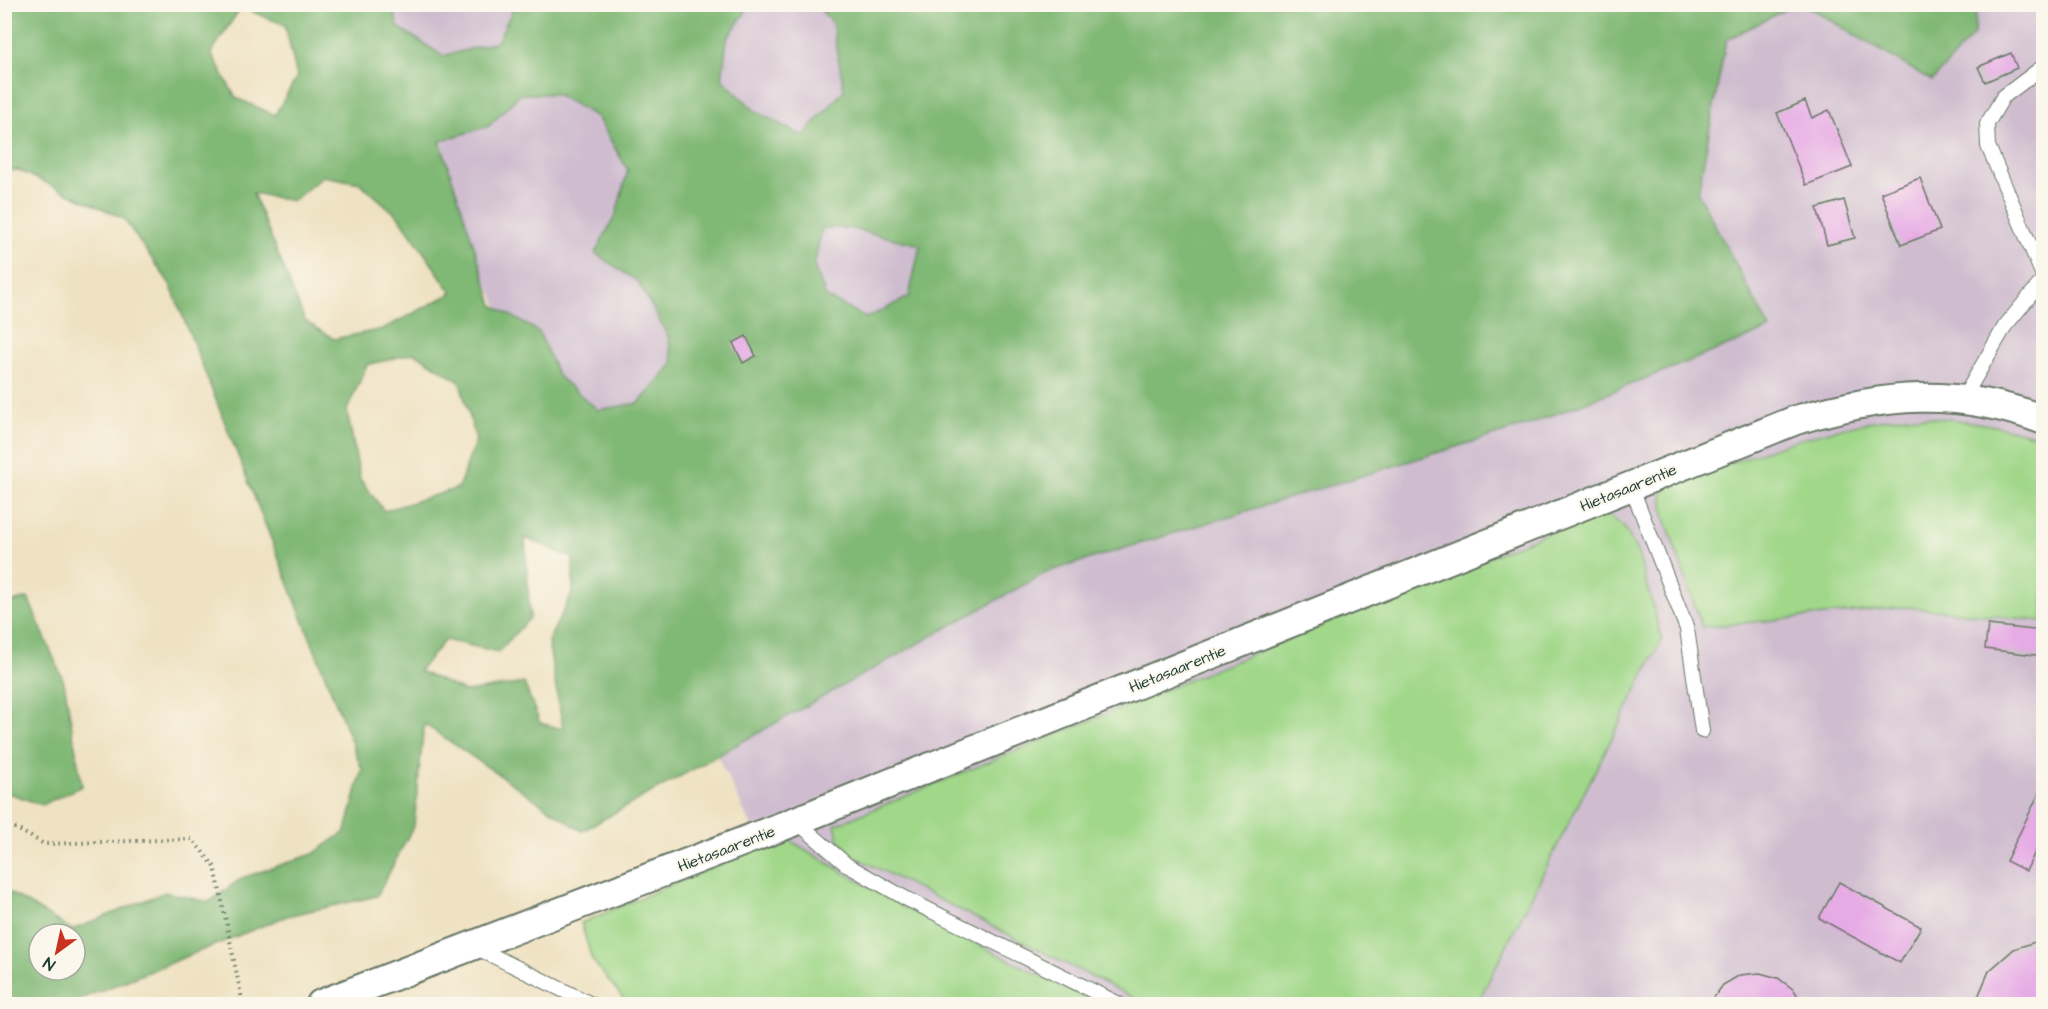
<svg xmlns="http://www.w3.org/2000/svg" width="2048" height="1009" viewBox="0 0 2048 1009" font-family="'Architects Daughter',sans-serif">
	<rect width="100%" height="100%" fill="#fbf7ec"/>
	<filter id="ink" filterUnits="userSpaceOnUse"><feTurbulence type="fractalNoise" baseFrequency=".0167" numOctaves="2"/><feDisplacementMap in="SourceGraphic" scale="12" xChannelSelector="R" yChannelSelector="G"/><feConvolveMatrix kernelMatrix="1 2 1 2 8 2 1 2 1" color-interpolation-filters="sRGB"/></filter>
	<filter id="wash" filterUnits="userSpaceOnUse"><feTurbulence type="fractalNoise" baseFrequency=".008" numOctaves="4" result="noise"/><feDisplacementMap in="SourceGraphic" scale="24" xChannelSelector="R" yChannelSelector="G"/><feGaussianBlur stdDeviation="1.35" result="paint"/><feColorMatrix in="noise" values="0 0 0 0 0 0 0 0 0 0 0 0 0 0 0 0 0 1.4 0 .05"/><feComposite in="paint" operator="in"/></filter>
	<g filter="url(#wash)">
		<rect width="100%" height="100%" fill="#efe2c2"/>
		<path fill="#cfbdcf" d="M351,5H2043V1004H943L805,936Z"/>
		<path fill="#a0d789" stroke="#608a5e" stroke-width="1.5" d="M1906,416C1954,418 1998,424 2043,438V621L1907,607L1702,627L1664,515L1662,489C1745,458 1818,427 1906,416Z
			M1607,514L1625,528L1638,554L1662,639L1477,1004H1146L855,857L839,840L835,825L1591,515Z
			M784,837L903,907L1097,1004H630L626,1002L592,960L581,923Z"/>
		<path fill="#80b875" stroke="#507a54" stroke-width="1.5" fill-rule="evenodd" d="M5,5H392L398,27L443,56L497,42L515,5H750L727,39L722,79L755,111L803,136L844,90L832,22L816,5H1794L1726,40L1698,193L1770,329L1528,425L1047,572L582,831L424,724L414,825L377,896L287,916L68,1004H5L4,889L72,930L165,892L209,902L242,878L313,854L346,831L362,769L170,284L123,218L18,170L5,171ZM241,7L285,25L297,77L275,115L236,98L211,53ZM520,94H556L597,117L628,170L616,214L595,253L638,282L668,336L673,364L639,403L598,410L558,376L539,332L493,305L440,141L489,126ZM323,176L360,183L399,217L452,293L383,329L334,339L305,321L253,193L293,201ZM822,228H849L920,245L909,297L867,318L826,297L814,266ZM415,353L460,382L476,440L458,488L384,511L360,479L347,410L367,365ZM525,538L573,558V592L548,641L563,729L540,723L524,683L466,692L419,671L445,640L498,652L530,618ZM39,934H75V970H39Z
			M1805,5H1977L1974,34L1932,81Z
			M28,598L64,682L82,786L42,805L5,792V604Z"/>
		<g id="blocks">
			<path fill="#e6aae5" d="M2011,53L2017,68L1985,82L1978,67Z
				M1805,101L1812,118L1829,110L1852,167L1806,185L1777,113Z
				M1920,178L1940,230L1901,245L1881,193Z
				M1844,200L1855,238L1827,245L1817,208Z
				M746,336L756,356L743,363L733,343Z
				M1988,625L2044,631V656L1985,649Z
				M2044,783V844L2040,842L2026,871L2006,861Z
				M1839,882L1921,927L1900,963L1819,918Z
				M2044,939V1004H1975L1989,971L2014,949Z
				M1760,973L1778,978L1794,990L1803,1004H1709L1723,985L1740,975Z"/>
		</g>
	</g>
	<g filter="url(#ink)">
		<use href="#blocks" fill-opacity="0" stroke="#687766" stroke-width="1.5"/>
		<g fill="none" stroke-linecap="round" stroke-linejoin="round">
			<defs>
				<path id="service" d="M2044,66L2003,97L1987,124L1988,146L2044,278
					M1963,399L2005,326L2044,279
					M1631,486L1687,629L1702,731
					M796,821L847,865L905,898L1119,1004
					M475,947L591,1004"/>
				<path id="minor" d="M321,1004L796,821L1796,420C1883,394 1956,387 2044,420"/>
			</defs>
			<use href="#service" stroke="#687766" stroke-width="16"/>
			<use href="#minor" stroke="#687766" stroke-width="32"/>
			<path stroke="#687766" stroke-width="4" stroke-dasharray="1.5 4.5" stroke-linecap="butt" d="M4,12L24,4
				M4,822L44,844L192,839L215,867L241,995V1004"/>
			<use href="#service" stroke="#fff" stroke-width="14"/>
			<use href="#minor" stroke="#fff" stroke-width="28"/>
		</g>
	</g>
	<g text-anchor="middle" stroke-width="4.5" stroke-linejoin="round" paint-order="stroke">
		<g font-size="16" fill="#1f3d34" stroke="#fbf7ec">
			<text transform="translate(1628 487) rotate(-22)" y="6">Hietasaarentie</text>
			<text transform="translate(1177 668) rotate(-22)" y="6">Hietasaarentie</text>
			<text transform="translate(726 848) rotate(-21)" y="6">Hietasaarentie</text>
		</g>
	</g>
	<rect width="2048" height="1009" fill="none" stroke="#fbf7ec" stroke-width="24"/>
	<g transform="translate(57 952) rotate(213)"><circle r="28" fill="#fbf7ec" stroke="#a3ada2" stroke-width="1.5"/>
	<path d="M0-4.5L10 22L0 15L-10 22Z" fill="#c8321e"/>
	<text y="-9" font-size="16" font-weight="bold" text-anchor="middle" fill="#1f3d34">N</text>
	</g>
</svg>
